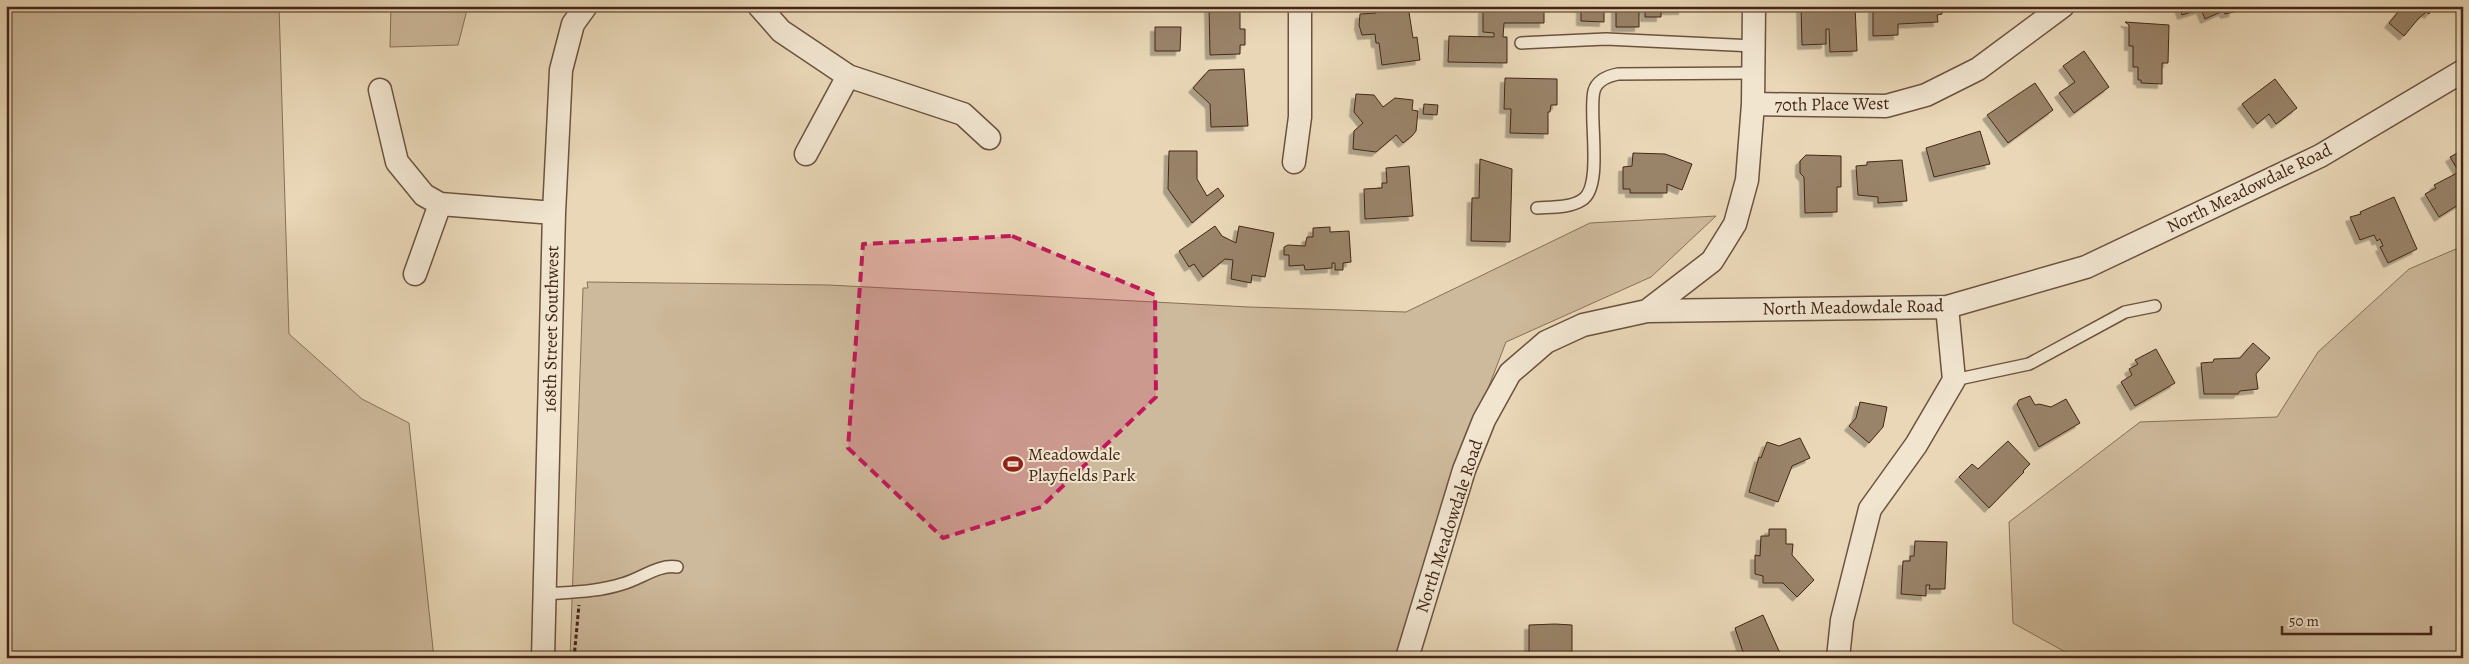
<svg xmlns="http://www.w3.org/2000/svg" width="2469" height="664" viewBox="0 0 2469 664" font-family="Alegreya,serif">
	<defs>
		<filter id="shadow"><feDropShadow dx="-4.5" dy="4.5" stdDeviation="0" flood-color="#0004"/></filter>
	</defs>
	<rect width="100%" height="100%" fill="#e9d7b7"/>
	<filter id="stains"><feTurbulence type="fractalNoise" baseFrequency=".004" numOctaves="4"/><feColorMatrix values="0 0 0 0 .2 0 0 0 0 .09 0 0 0 0 .02 0 0 0 .5 -.17"/></filter>
	<radialGradient id="worn" r=".72"><stop offset=".6" stop-color="#630" stop-opacity="0"/><stop offset="1" stop-color="#630" stop-opacity=".3"/></radialGradient>
	<path fill="#cdb99b" stroke="#887058" d="M6,6H279L289,334L362,399L409,423L434,658H6Z
		M391,6H468L458,45L390,47Z
		M1716,216L1651,277L1506,342L1441,510L1396,658H570L583,288H588L587,282L829,285L1249,307L1406,312L1590,223Z
		M2463,246V658H2076L2013,623L2009,522L2140,422L2277,417L2318,352L2409,269Z"/>
	<path fill="#998369" stroke="#432715" filter="url(#shadow)" d="M1209,6H1240V29H1245V45H1240V54L1210,55Z
		M1379,6H1408L1413,38L1417,37L1420,60L1382,65L1379,43H1376L1375,34L1362,35L1359,25L1360,14L1376,13V8Z
		M1483,6H1544V23H1504L1503,37H1507V63L1448,62L1449,36L1494,37V33L1483,32Z
		M1581,6H1604V22L1581,21Z
		M1616,6H1683V10H1661V17H1645V10H1639V27H1616Z
		M1801,6H1855L1857,51L1830,52L1829,29H1826V44L1802,45Z
		M1873,6H1942V14L1937,15L1938,22L1898,24V35L1873,36Z
		M2179,6H2237L2232,8L2234,12L2225,14L2223,11L2205,19L2201,9L2182,15Z
		M2403,6H2435L2429,14L2426,12L2418,19L2404,36L2389,23Z
		M2125,22L2169,25L2168,63H2162V84L2141,83V80H2138V67H2133V46H2129V25Z
		M1155,27H1181L1180,51H1155Z
		M2084,51L2109,87L2074,113L2059,93L2075,82L2063,66Z
		M1244,69L1248,126L1211,127L1210,104L1193,88L1209,70Z
		M1505,78L1557,79V105H1551L1550,112H1548V134L1510,133L1511,109H1504Z
		M2275,79L2297,108L2276,124L2269,114L2257,124L2242,104Z
		M2035,83L2053,110L2008,143L1987,115Z
		M1356,94L1374,95L1383,107L1395,98L1413,100L1412,110L1418,111L1416,131L1412,136L1403,143L1396,135L1376,152L1353,149L1354,131L1363,123L1354,112Z
		M1424,104L1438,105L1437,115L1423,114Z
		M1980,131L1990,164L1934,177L1926,148Z
		M2463,150V206L2461,203L2439,217L2425,194L2436,188L2434,185L2459,172L2450,157Z
		M1169,151H1197V179L1207,196L1218,188L1224,196L1192,223L1168,189Z
		M1633,153L1665,154L1692,164L1682,190L1667,184V193H1630V189H1623V167L1632,166Z
		M1806,155L1841,156V187H1837V212L1805,213L1804,177L1800,173V161Z
		M1480,159L1512,169L1510,242L1471,241L1472,198H1479Z
		M1902,160L1907,201L1878,203V197L1858,195L1856,166L1867,165V162Z
		M1409,166L1413,216L1365,219L1364,189L1382,188V183H1387L1386,168Z
		M2394,197L2417,249L2388,263L2380,247L2383,246L2380,239L2377,241L2374,235L2360,240L2350,217L2361,214L2360,212Z
		M1215,226L1222,236L1236,243L1239,226L1274,233L1265,277L1252,275L1251,283L1231,279L1233,260L1225,259L1203,277L1194,264L1189,267L1179,251Z
		M1330,227V232L1349,231L1351,262L1343,263V270H1335V263H1332V268L1305,270L1304,265L1289,266V255H1284V247L1288,245L1305,246L1307,237H1313V228Z
		M2253,343L2270,358L2256,374L2258,389L2240,391L2238,394H2204L2201,363L2213,362L2214,359L2240,358Z
		M2156,349L2175,383L2135,406L2121,382L2132,375L2129,369L2138,364L2135,360Z
		M2030,396L2035,405L2039,404L2051,407L2066,399L2080,423L2039,447L2017,404L2019,400Z
		M1860,402L1887,407L1883,427L1869,443L1849,426L1856,418Z
		M1800,438L1810,458L1792,466L1778,502L1749,492L1759,457L1761,458L1767,442L1779,446Z
		M2008,441L2030,464L2023,471L2024,472L1989,508L1959,477L1972,464L1978,469Z
		M1769,529H1786V544H1793L1792,555L1814,580L1797,597L1783,583H1763V576L1755,574V555L1760,556L1761,536H1769Z
		M1915,541L1947,542L1945,589H1929L1930,585H1926V596L1901,594L1903,561H1910V556H1914Z
		M1763,615L1779,651L1788,658H1745L1735,628Z
		M1555,624L1572,625V658H1529V625Z"/>
	<g fill="none" stroke-linecap="round" stroke-linejoin="round">
		<defs>
			<path id="service" d="M1521,43L1606,39L1754,46
				M1537,208C1551,207 1570,208 1582,200C1604,187 1588,114 1594,91C1597,80 1608,76 1618,74L1753,73
				M1954,380L2029,364L2125,312L2155,306
				M545,594C571,592 597,592 622,584C641,579 658,564 677,567"/>
			<path id="minor" d="M759,6L781,31L848,76L963,114L989,138
				M380,90L397,162L424,195L440,204L554,213
				M1753,104L1886,106L1926,95L1978,69L2063,6
				M806,154L848,76
				M1294,162L1300,117V6
				M415,274L440,204
				M1647,311L1712,261L1735,224L1747,180L1753,104L1754,6
				M543,658L554,213L561,70L573,24L586,6
				M1407,658L1464,470L1484,420L1510,373L1546,342L1583,325L1647,311L1947,307L2086,267L2320,156L2463,71
				M1838,658L1842,620L1870,509L1916,445L1954,380L1947,307"/>
		</defs>
		<use href="#service" stroke="#6c533e" stroke-width="14"/>
		<use href="#minor" stroke="#6c533e" stroke-width="25"/>
		<path stroke="#432715" stroke-width="3" stroke-dasharray="4 2.5" stroke-linecap="butt" d="M574,658L579,605"/>
		<use href="#service" stroke="#f1e5d0" stroke-width="11"/>
		<use href="#minor" stroke="#f1e5d0" stroke-width="22"/>
	</g>
	<path fill="#c2185b" fill-opacity="0.2" stroke="#c2185b" stroke-width="4" stroke-dasharray="10 6" stroke-linejoin="round" d="M1012,236L1155,295L1156,397L1041,507L943,538L848,448L863,244Z"/>
	<defs>
		<symbol id="stadium-bare" viewBox="-9 -9 18 18"><path d="M0-5a6.5 5 0 1 0 0 10a6.5 5 0 1 0 0-10ZM-3.5-1.8h7v3.6h-7Z" fill="#8f2418" stroke="#f1e5d0" stroke-width="2.5" paint-order="stroke"/></symbol>
	</defs>
	<g fill-rule="evenodd">
		<use href="#stadium-bare" x="999" y="450" width="28" height="28"/>
	</g>
	<g text-anchor="middle" stroke-width="4" stroke-linejoin="round" paint-order="stroke">
		<g font-size="18" fill="#432715" stroke="#f1e5d0">
			<text transform="translate(1832 104) rotate(-1)" y="6">70th Place West</text>
			<text transform="translate(2249 188) rotate(-26)" y="6">North Meadowdale Road</text>
			<text transform="translate(1853 307) rotate(-1)" y="6">North Meadowdale Road</text>
			<text transform="translate(551 329) rotate(-89)" y="6">168th Street Southwest</text>
			<text transform="translate(1449 526) rotate(-72)" y="6">North Meadowdale Road</text>
		</g>
		<g font-size="18" fill="#432715" stroke="#f1e5d0" text-anchor="start">
			<text x="1028" y="460">Meadowdale<tspan x="1028" dy="21">Playfields Park</tspan></text>
		</g>
	</g>
	<rect width="2469" height="664" fill="none" stroke="#e9d7b7" stroke-width="25"/>
	<rect x="8" y="8" width="2454" height="649" fill="none" stroke="#432715" stroke-width="2.5"/>
	<rect x="12" y="12" width="2444" height="639" fill="none" stroke="#432715"/>
	<path d="M2282 626v8h149v-8" fill="none" stroke="#432715" stroke-width="2.5"/>
	<text x="2289" y="626" font-size="15" fill="#432715" stroke="#f1e5d0" stroke-width="4" paint-order="stroke">50 m</text>
	<rect width="100%" height="100%" filter="url(#stains)"/>
	<rect width="100%" height="100%" fill="url(#worn)"/>
</svg>
